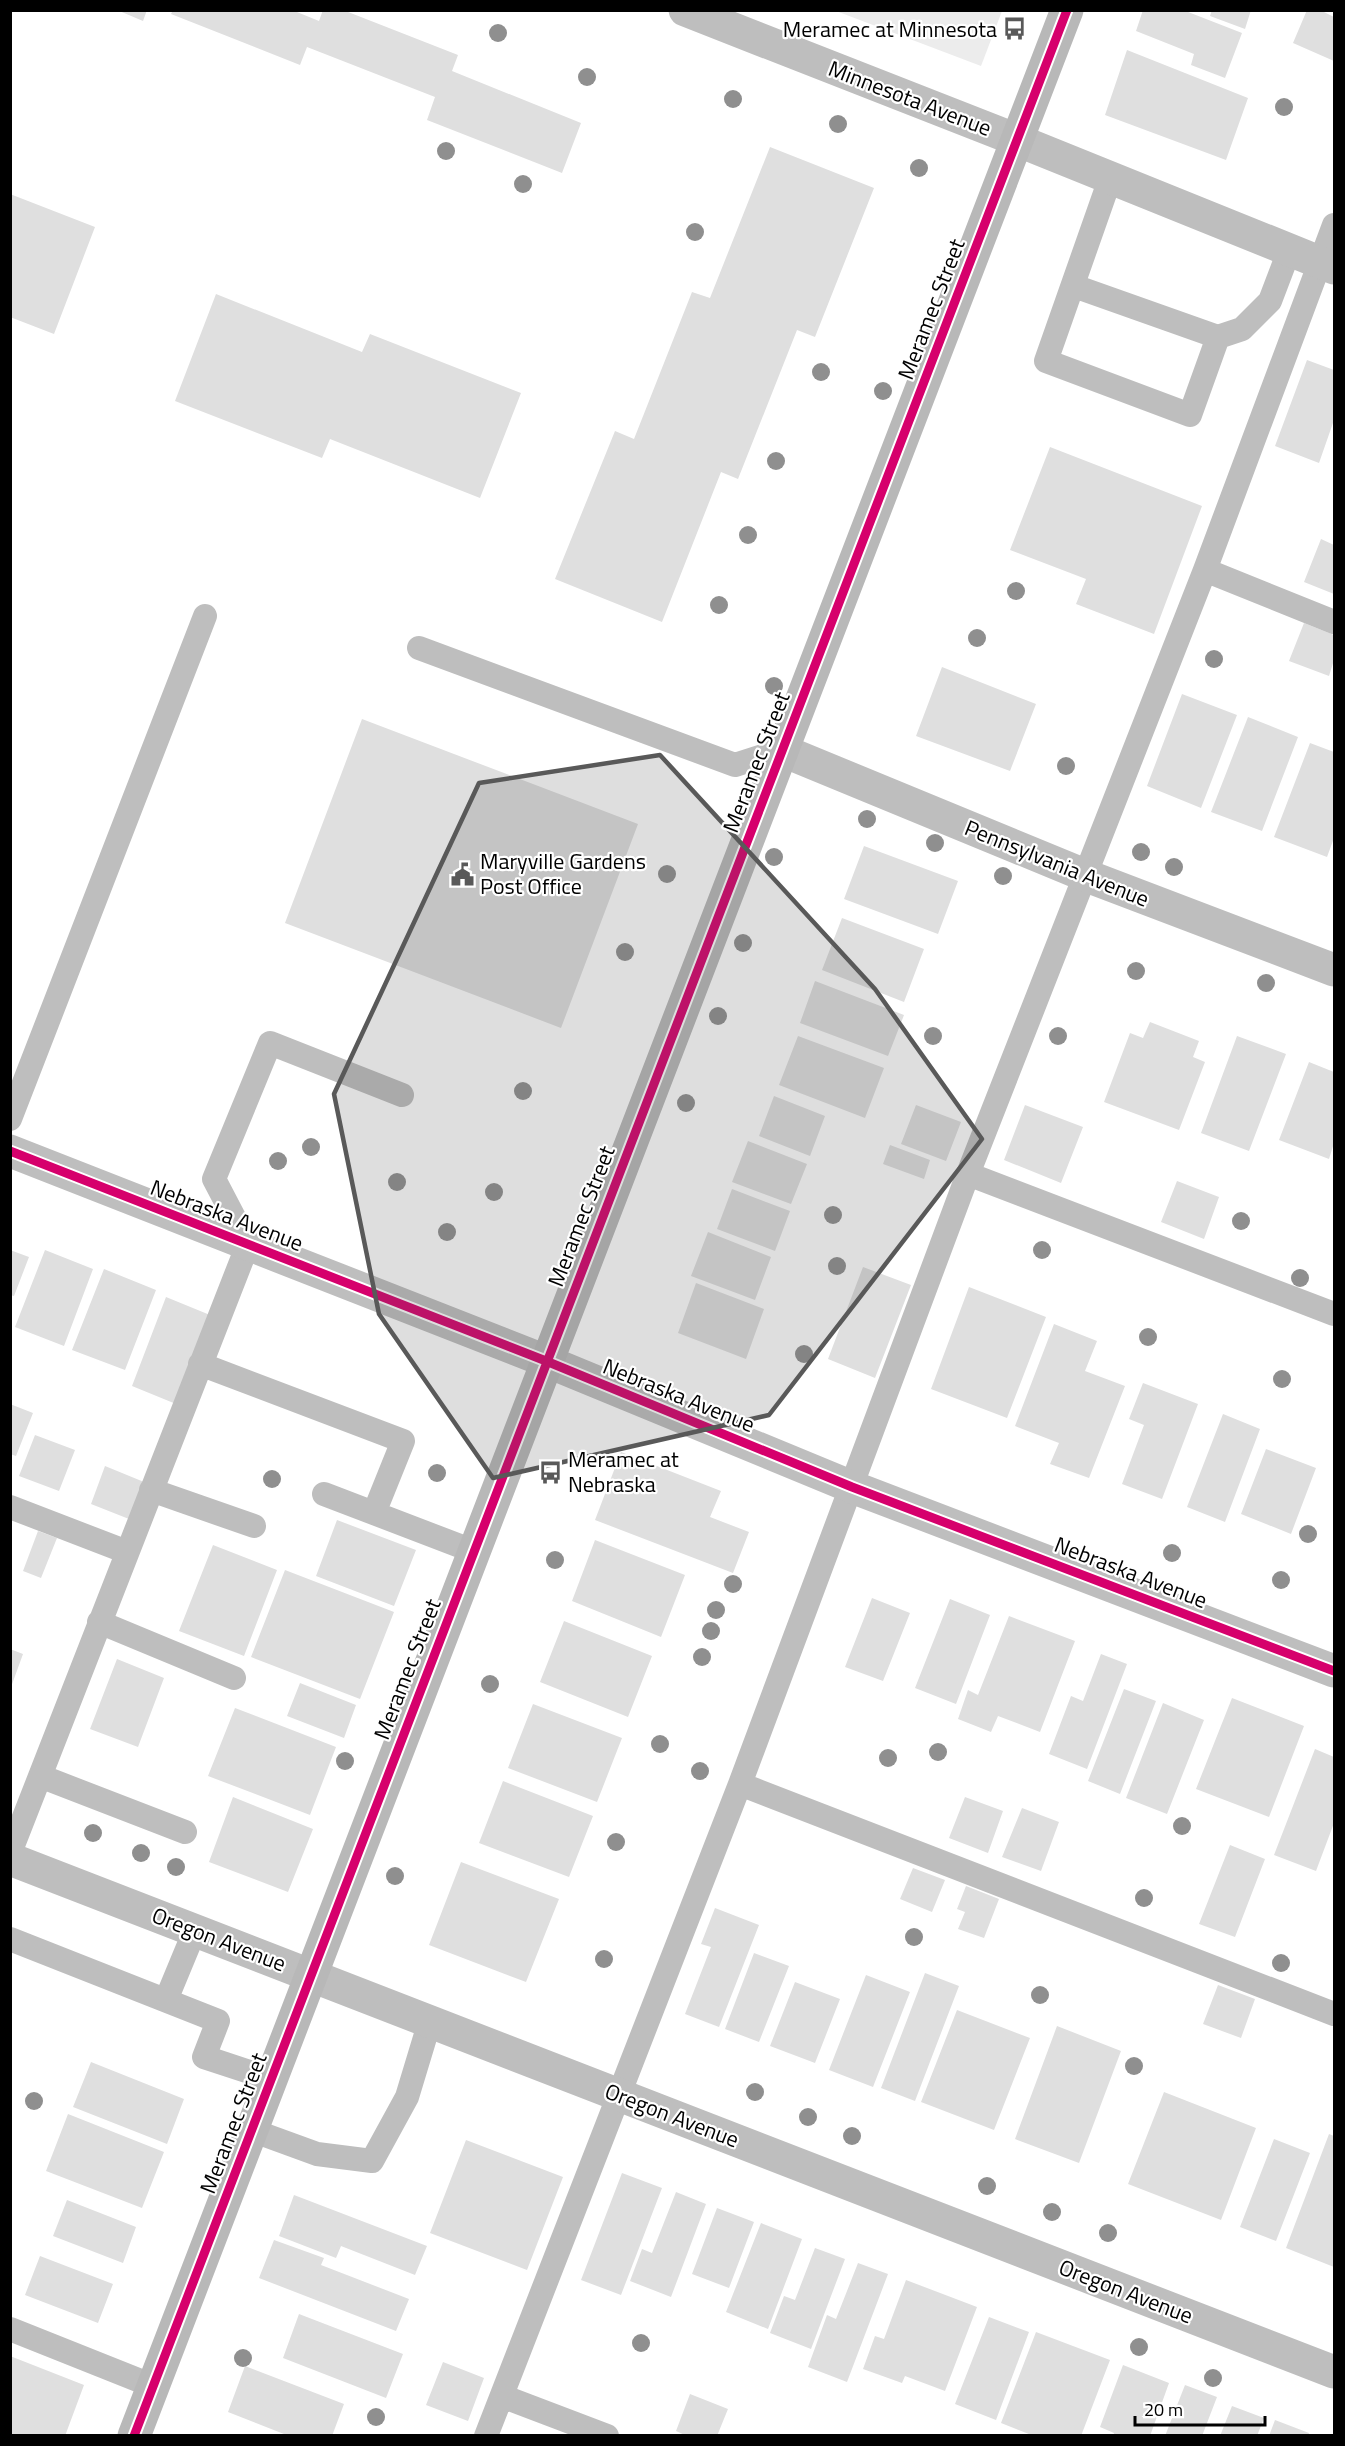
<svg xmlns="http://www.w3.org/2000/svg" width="1345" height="2446" viewBox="0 0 1345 2446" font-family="'Titillium Web',sans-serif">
	<rect width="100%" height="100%" fill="#fff"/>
	<path fill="#ececec" d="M836,11H1002L981,66Z"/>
	<path fill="#dfdfdf" d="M117,10H147L143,21Z
		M173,10H292L319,21L323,10H343L458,55L452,71L581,123L562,173L427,120L435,97L307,47L300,65L171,14Z
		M1143,10H1183L1242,33L1225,78L1191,65L1194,54L1136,31Z
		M1212,10H1251L1245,29L1210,16Z
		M1307,10H1320L1334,17V61L1293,43Z
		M1127,50L1248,98L1226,160L1105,115Z
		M770,147L874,188L815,337L797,330L738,479L721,472L662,622L555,579L615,431L634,439L692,292L710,298Z
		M10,194L95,227L54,334L10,317Z
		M216,294L362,352L370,334L521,393L480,498L330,439L322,458L175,401Z
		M1307,360L1334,370V420L1319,463L1275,446Z
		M1050,447L1202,506L1154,634L1076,604L1086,579L1010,550Z
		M1321,539L1334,545V594L1304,582Z
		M1304,623L1334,635V660L1329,676L1289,661Z
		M942,667L1036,704L1010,771L916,736Z
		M1182,694L1237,715L1201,808L1147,786Z
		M1248,717L1298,737L1262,831L1211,812Z
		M362,719L638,824L561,1028L285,923Z
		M1310,743L1334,752V838L1327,857L1274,837Z
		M864,846L958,881L938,934L844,899Z
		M842,918L924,949L904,1002L822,970Z
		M815,981L904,1015L888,1056L800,1023Z
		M1150,1022L1199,1041L1193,1057L1205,1062L1179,1130L1104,1102L1130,1033L1143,1038Z
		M798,1036L884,1068L865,1118L779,1085Z
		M1237,1036L1286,1054L1249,1151L1201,1133Z
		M1309,1062L1334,1072V1143L1329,1159L1279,1140Z
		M774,1096L825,1116L810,1156L759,1136Z
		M916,1105L961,1122L946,1161L901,1144Z
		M1025,1105L1083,1127L1061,1183L1004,1160Z
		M748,1141L807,1164L791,1204L732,1182Z
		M890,1145L930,1160L924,1179L883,1164Z
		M1177,1181L1219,1197L1204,1239L1161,1222Z
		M732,1189L790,1211L775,1251L717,1229Z
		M708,1232L771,1257L755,1300L691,1276Z
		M10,1250L29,1257L14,1296L10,1295Z
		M45,1250L93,1269L64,1346L15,1327Z
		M863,1267L911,1285L875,1378L828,1359Z
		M104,1269L156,1290L125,1370L72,1350Z
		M696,1283L764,1309L746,1359L678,1333Z
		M969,1287L1046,1317L1007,1418L931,1389Z
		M166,1297L210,1315L176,1404L132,1386Z
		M1054,1324L1097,1341L1085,1371L1125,1386L1089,1478L1050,1464L1059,1443L1015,1426Z
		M1143,1383L1198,1404L1162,1499L1122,1484L1144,1425L1129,1419Z
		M10,1404L33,1413L16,1456L10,1454Z
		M1223,1414L1260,1429L1225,1522L1187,1507Z
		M35,1435L75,1450L59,1491L19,1476Z
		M1266,1449L1316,1468L1291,1534L1241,1514Z
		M621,1452L721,1491L710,1517L749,1532L733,1573L595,1520Z
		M105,1466L144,1482L129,1519L91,1504Z
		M337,1520L416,1550L394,1606L316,1576Z
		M38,1531L57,1538L41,1578L23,1571Z
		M595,1540L685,1575L661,1637L572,1601Z
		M213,1545L277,1570L244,1656L179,1631Z
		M285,1570L394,1612L360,1699L251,1657Z
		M872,1598L910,1613L883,1681L845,1667Z
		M950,1599L990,1615L956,1704L915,1688Z
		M1009,1616L1075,1641L1040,1732L998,1716L991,1732L958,1719L968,1690L978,1695Z
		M564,1621L652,1656L628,1717L540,1682Z
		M10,1649L23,1654L11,1687H10Z
		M1101,1654L1127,1664L1087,1769L1049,1754L1071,1696L1083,1701Z
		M117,1659L164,1678L138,1747L90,1729Z
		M300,1683L356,1705L344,1738L287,1716Z
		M1124,1689L1156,1701L1120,1794L1088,1781Z
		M1232,1698L1304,1726L1269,1817L1196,1789Z
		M1163,1703L1204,1720L1167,1814L1126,1798Z
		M533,1704L622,1738L597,1802L508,1768Z
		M235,1708L336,1747L310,1815L208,1776Z
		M1315,1749L1334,1757V1823L1316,1871L1274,1855Z
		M503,1781L593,1816L569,1877L479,1843Z
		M233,1797L313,1829L288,1892L209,1862Z
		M965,1797L1003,1811L988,1853L949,1838Z
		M1022,1808L1059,1822L1041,1871L1002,1857Z
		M1230,1845L1265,1859L1235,1937L1199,1924Z
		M461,1862L559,1899L526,1982L429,1945Z
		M913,1868L945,1880L932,1912L900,1899Z
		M966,1886L999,1899L984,1938L958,1929L965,1912L957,1909Z
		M715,1908L759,1925L719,2027L685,2014L711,1947L701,1944Z
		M754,1953L789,1966L759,2042L725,2029Z
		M925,1973L959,1986L915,2101L881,2088Z
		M866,1975L910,1992L873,2087L829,2070Z
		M795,1982L840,1999L815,2063L770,2046Z
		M1218,1985L1255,1999L1241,2038L1203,2024Z
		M957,2010L1030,2038L994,2130L921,2102Z
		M1057,2026L1121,2051L1079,2163L1015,2139Z
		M91,2062L184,2099L167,2144L73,2107Z
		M1164,2092L1256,2128L1221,2220L1128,2184Z
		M68,2114L164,2152L142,2208L46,2171Z
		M1329,2134L1334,2136V2267L1286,2248Z
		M1274,2139L1310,2153L1276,2241L1240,2227Z
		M466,2140L563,2177L527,2270L430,2233Z
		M622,2173L662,2188L621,2295L581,2280Z
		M676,2192L706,2204L671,2297L630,2281L642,2249L652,2253Z
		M294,2195L427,2246L415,2275L341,2246L336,2258L279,2236Z
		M67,2200L136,2227L123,2263L53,2236Z
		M717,2208L754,2222L729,2288L692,2274Z
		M761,2223L802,2239L768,2329L726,2312Z
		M274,2240L324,2258L321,2265L409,2299L396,2331L259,2278Z
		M815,2248L845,2259L811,2349L770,2333L784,2296L795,2300Z
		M40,2256L113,2284L98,2323L25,2295Z
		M858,2263L888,2274L847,2382L808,2367L827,2315L836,2319Z
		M906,2280L977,2307L945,2391L905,2376L902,2383L863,2369L875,2336L884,2339Z
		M299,2314L403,2354L386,2398L283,2358Z
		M989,2317L1029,2332L996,2420L955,2404Z
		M1036,2332L1110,2360L1081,2436H1034L1001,2423Z
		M10,2356L84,2385L65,2436H10Z
		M443,2362L484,2378L468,2421L426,2405Z
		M1123,2365L1169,2383L1150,2436H1113L1114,2433L1100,2427Z
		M245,2366L344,2404L332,2436H289L228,2412Z
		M1185,2385L1217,2397L1202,2436H1165Z
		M690,2394L728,2409L717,2436H687L676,2431Z
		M1232,2406L1264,2418L1257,2436H1220Z
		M1275,2420L1309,2433L1308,2436H1269Z"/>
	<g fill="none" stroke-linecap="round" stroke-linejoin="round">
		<path stroke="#bebebe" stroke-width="24" d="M1110,179L1046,361L1190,415L1218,337
			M1074,286L1218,337L1242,329L1270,301L1289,251
			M1205,570L1334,622
			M419,648L735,765L781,750
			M10,1119L205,616
			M968,1174L1334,1314
			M200,1364L403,1441L374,1513
			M151,1490L254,1526
			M324,1494L473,1551
			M10,1507L127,1552
			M99,1622L234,1678
			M40,1776L185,1832
			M740,1784L1334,2014
			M10,1853L248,1244L214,1179L270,1043L402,1095
			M10,1939L218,2021L204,2057L271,2079
			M166,2000L195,1930
			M251,2130L317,2154L372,2161L407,2097L430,2021
			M10,2329L153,2386
			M502,2396L607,2436
			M486,2436L740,1784L968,1174L1205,570L1334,225"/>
		<path stroke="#bebebe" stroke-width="33" d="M685,10L1017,140L1334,268
			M781,750L1087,876L1334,970
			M10,1151L546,1361L852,1487L1334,1671
			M10,1859L1334,2372"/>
		<path stroke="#b8b8b8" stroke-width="33" d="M134,2436L1067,10"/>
		<defs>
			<path id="cycleway" d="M10,1151L546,1361L852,1487L1334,1671
				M134,2436L1067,10"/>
		</defs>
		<use href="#cycleway" stroke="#fff" stroke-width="13"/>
		<use href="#cycleway" stroke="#d6006c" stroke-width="9"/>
	</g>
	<g fill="#8f8f8f">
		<circle cx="498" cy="33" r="9"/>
		<circle cx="587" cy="77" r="9"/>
		<circle cx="733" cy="99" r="9"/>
		<circle cx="1284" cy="107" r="9"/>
		<circle cx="838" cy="124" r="9"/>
		<circle cx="446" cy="151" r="9"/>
		<circle cx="919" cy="168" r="9"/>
		<circle cx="523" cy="184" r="9"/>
		<circle cx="695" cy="232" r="9"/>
		<circle cx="821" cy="372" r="9"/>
		<circle cx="883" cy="391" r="9"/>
		<circle cx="776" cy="461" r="9"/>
		<circle cx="748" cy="535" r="9"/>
		<circle cx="1016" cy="591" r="9"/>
		<circle cx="719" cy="605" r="9"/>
		<circle cx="977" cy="638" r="9"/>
		<circle cx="1214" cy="659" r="9"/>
		<circle cx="774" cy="686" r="9"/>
		<circle cx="1066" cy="766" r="9"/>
		<circle cx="867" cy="819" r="9"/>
		<circle cx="935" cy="843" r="9"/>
		<circle cx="1141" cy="852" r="9"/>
		<circle cx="774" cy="857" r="9"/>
		<circle cx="1174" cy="867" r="9"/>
		<circle cx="667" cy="874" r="9"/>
		<circle cx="1003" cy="876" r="9"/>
		<circle cx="743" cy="943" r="9"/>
		<circle cx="625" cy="952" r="9"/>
		<circle cx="1136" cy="971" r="9"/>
		<circle cx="1266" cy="983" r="9"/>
		<circle cx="718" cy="1016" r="9"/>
		<circle cx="933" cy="1036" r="9"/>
		<circle cx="1058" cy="1036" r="9"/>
		<circle cx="523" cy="1091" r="9"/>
		<circle cx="686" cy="1103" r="9"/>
		<circle cx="311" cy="1147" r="9"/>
		<circle cx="278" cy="1161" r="9"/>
		<circle cx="397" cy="1182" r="9"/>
		<circle cx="494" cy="1192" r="9"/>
		<circle cx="833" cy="1215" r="9"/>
		<circle cx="1241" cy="1221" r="9"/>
		<circle cx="447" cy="1232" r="9"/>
		<circle cx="1042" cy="1250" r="9"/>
		<circle cx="837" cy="1266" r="9"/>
		<circle cx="1300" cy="1278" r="9"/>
		<circle cx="1148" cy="1337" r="9"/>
		<circle cx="804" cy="1354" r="9"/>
		<circle cx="1282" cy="1379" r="9"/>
		<circle cx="437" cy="1473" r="9"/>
		<circle cx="272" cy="1479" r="9"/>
		<circle cx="1308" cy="1534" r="9"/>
		<circle cx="1172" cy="1553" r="9"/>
		<circle cx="555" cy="1560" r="9"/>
		<circle cx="1281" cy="1580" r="9"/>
		<circle cx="733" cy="1584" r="9"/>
		<circle cx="716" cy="1610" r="9"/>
		<circle cx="711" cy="1631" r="9"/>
		<circle cx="702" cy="1657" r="9"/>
		<circle cx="490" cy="1684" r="9"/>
		<circle cx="660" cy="1744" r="9"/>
		<circle cx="938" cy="1752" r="9"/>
		<circle cx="888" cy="1758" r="9"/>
		<circle cx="345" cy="1761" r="9"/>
		<circle cx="700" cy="1771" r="9"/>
		<circle cx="1182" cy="1826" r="9"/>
		<circle cx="93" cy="1833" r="9"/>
		<circle cx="616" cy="1842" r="9"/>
		<circle cx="141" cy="1853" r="9"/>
		<circle cx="176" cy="1867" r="9"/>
		<circle cx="395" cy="1876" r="9"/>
		<circle cx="1144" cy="1898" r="9"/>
		<circle cx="914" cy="1937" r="9"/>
		<circle cx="604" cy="1959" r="9"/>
		<circle cx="1281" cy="1963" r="9"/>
		<circle cx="1040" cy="1995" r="9"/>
		<circle cx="1134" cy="2066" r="9"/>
		<circle cx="755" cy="2092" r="9"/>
		<circle cx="34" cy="2101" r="9"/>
		<circle cx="808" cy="2117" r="9"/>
		<circle cx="852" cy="2136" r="9"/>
		<circle cx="987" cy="2186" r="9"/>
		<circle cx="1052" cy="2212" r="9"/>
		<circle cx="1108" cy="2233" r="9"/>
		<circle cx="641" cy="2343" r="9"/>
		<circle cx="1139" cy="2347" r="9"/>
		<circle cx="243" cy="2358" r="9"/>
		<circle cx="1213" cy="2378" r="9"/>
		<circle cx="376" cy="2417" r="9"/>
	</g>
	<path fill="#595959" fill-opacity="0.2" stroke="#595959" stroke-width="4.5" stroke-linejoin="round" d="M660,755L875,989L982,1139L769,1415L493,1478L379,1314L334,1094L479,783Z"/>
	<defs>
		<symbol id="bus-bare" viewBox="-9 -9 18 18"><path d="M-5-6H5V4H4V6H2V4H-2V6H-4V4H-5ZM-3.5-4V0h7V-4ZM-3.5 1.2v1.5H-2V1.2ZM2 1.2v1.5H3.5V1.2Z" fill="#595959" stroke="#fff" stroke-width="2.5" paint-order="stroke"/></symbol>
		<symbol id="civic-bare" viewBox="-9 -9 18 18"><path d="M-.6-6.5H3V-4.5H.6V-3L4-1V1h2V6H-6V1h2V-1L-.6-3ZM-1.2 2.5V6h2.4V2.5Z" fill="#595959" stroke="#fff" stroke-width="2.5" paint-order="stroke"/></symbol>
	</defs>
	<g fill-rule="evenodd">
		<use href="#bus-bare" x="998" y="12" width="33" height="33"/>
		<use href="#civic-bare" x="446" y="858" width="33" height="33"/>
		<use href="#bus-bare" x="534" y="1456" width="33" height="33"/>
	</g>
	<g text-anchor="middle" stroke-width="4.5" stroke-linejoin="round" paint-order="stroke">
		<g font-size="22" fill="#000" stroke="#fff" text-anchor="start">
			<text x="997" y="37" text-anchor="end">Meramec at Minnesota</text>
			<text x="480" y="869">Maryville Gardens<tspan x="480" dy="25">Post Office</tspan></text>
			<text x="568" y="1467">Meramec at<tspan x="568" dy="25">Nebraska</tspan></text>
		</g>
		<g font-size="22" fill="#000" stroke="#fff">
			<text transform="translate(910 98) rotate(21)" y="8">Minnesota Avenue</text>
			<text transform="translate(931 309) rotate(-69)" y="8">Meramec Street</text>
			<text transform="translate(756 762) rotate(-69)" y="8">Meramec Street</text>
			<text transform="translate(1057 863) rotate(22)" y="8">Pennsylvania Avenue</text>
			<text transform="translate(227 1215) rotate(21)" y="8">Nebraska Avenue</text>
			<text transform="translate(581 1216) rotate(-69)" y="8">Meramec Street</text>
			<text transform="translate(679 1395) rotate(22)" y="8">Nebraska Avenue</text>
			<text transform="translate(1131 1572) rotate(21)" y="8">Nebraska Avenue</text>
			<text transform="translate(407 1669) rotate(-69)" y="8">Meramec Street</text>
			<text transform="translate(219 1939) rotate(21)" y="8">Oregon Avenue</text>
			<text transform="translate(672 2115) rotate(21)" y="8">Oregon Avenue</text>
			<text transform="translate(233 2123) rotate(-69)" y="8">Meramec Street</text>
			<text transform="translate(1126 2291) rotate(21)" y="8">Oregon Avenue</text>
		</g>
	</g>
	<rect width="1345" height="2446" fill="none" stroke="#000000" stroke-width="24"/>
	<path d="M1135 2416v9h130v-9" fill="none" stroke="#000000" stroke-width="3"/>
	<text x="1144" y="2416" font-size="18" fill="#000000" stroke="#ffffff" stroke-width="4.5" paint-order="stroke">20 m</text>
</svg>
